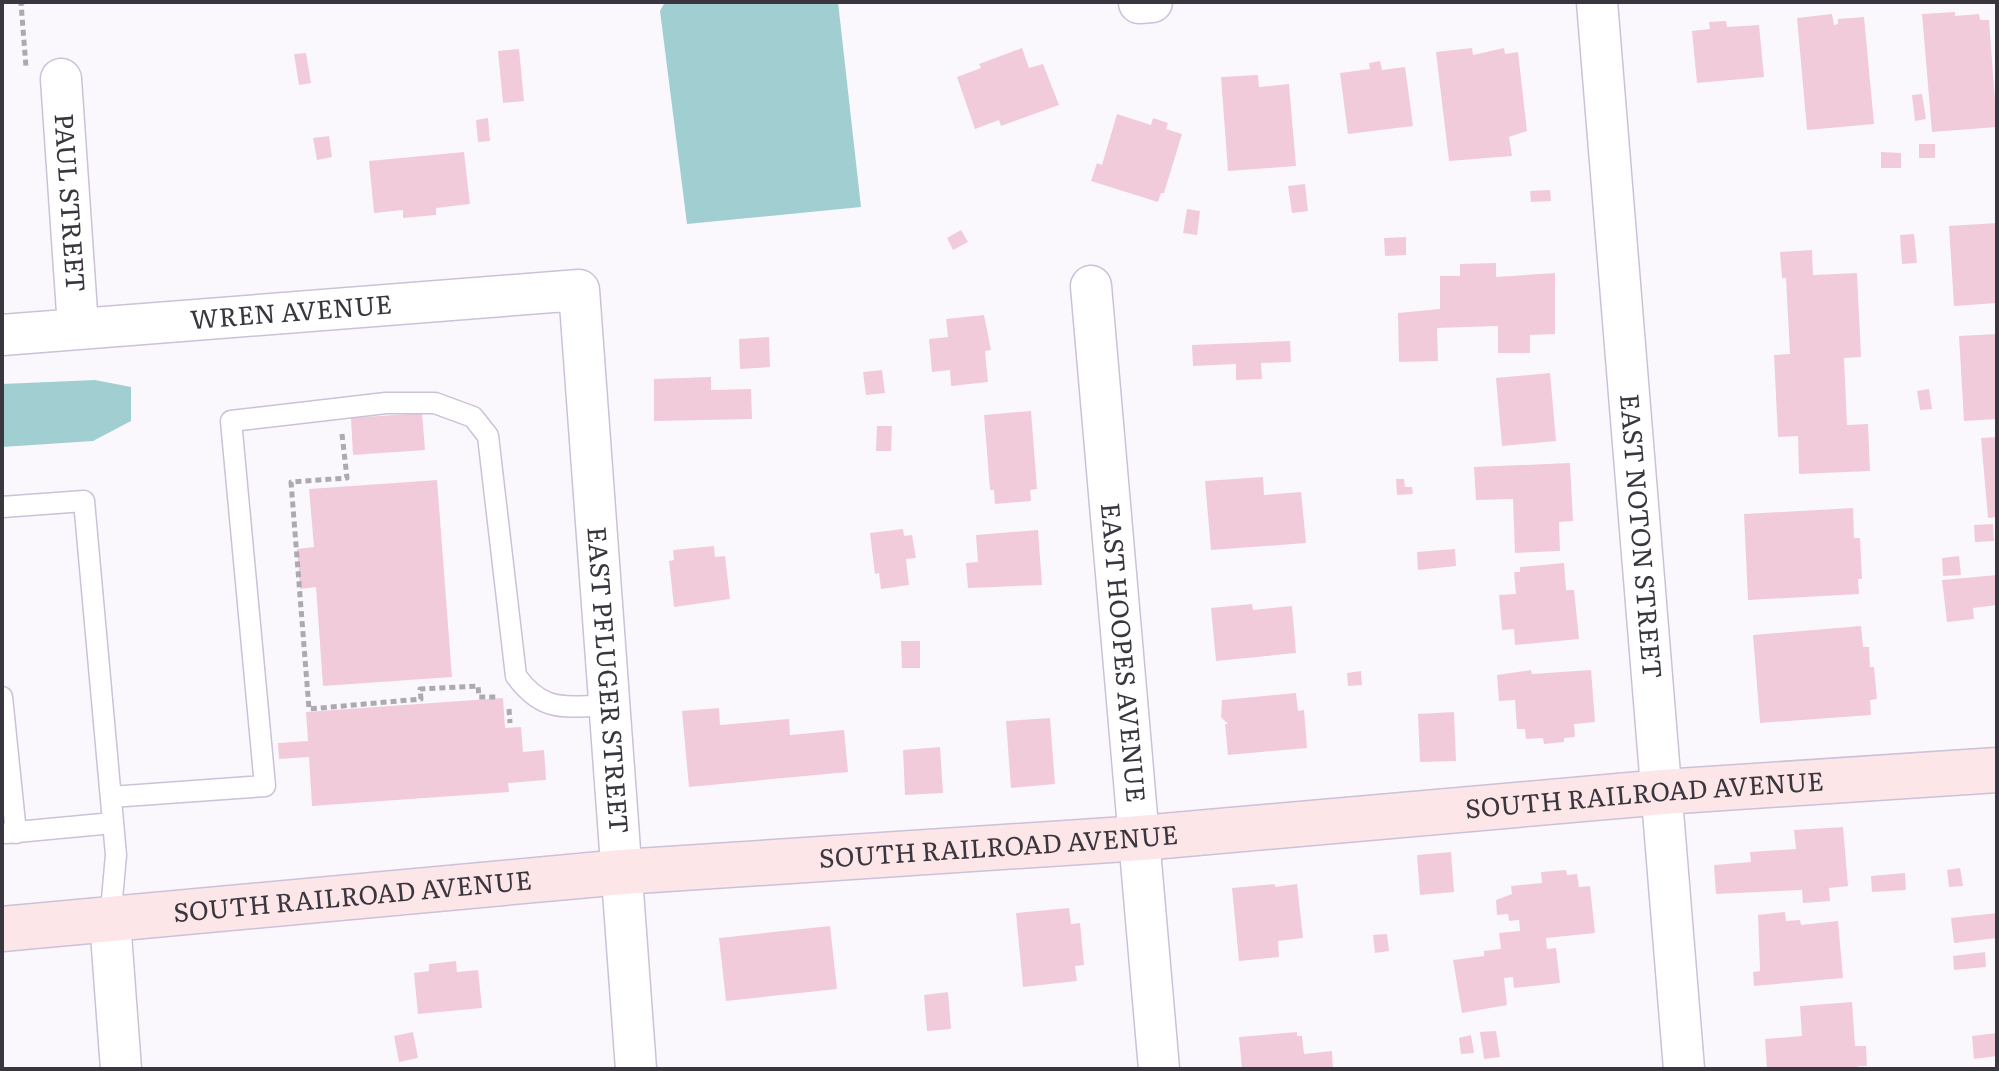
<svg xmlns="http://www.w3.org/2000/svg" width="1999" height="1071" viewBox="0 0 1999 1071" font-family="Literata,serif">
	<rect width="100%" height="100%" fill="#fbf8fd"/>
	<path fill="#a1cfd1" d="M665,2H838L861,207L687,224L660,11Z
		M95,380L131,387V421L93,441L2,447V384Z"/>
	<path fill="#f2cbda" d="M1955,12V16L1979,14L1980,20H1989L1997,127L1932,132L1922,14Z
		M1832,14L1834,25L1838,24V19L1864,17L1874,124L1807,130L1797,18Z
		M1726,21L1727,27L1759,25L1764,77L1697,83L1692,31L1710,29L1709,22Z
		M1022,48L1029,68L1043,64L1059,105L1001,126L999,120L975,129L957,77L981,68L979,64Z
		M1472,48L1473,55L1504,48L1505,54L1518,52L1527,131L1509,137L1512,156L1449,161L1436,52Z
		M519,49L524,101L503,103L498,51Z
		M306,53L311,83L299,85L294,54Z
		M1380,61L1382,70L1405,67L1413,126L1348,134L1340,73L1370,69L1369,63Z
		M1258,75L1259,87L1289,84L1296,166L1228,171L1221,77Z
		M1922,94L1926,119L1915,121L1912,95Z
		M1117,114L1151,125L1153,118L1168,123L1166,129L1182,134L1164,193H1161L1158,202L1091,181L1097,163L1102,165Z
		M488,118L490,141L478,142L476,120Z
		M329,136L332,157L317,160L313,138Z
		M1919,144H1935V158H1919Z
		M464,152L470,204L436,208V215L403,218V210L374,213L369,161Z
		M1881,152L1901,153V168H1881Z
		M1305,184L1308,211L1292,213L1288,186Z
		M1550,190L1551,201L1531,202L1530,191Z
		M1187,209L1200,211L1197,235L1183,233Z
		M1997,223V303L1954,306L1949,226Z
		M961,230L968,242L953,250L947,238Z
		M1914,234L1917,263L1902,264L1900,235Z
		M1406,237V255L1385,256L1384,238Z
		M1812,250L1813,275L1857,273L1861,357L1844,358L1847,425L1868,424L1870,471L1799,474L1798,436L1778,437L1774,355L1790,354L1786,278H1782L1780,252Z
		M1496,263V277L1555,273V334L1530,335V353H1498V326L1437,328L1438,361L1399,362L1398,313L1440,309V276H1460V264Z
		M984,315L991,350L985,351L988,382L951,386L950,370L932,372L929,339L948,337L946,319Z
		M1997,334V419L1964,421L1959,336Z
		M769,337L770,367L740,369L739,339Z
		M1290,341L1291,362L1261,363L1262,379L1236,380V364L1193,366L1192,345Z
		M882,370L885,393L866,395L863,372Z
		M1550,373L1556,441L1502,446L1496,378Z
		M711,377V390L751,389L752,419L654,421V379Z
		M1929,389L1932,409L1920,410L1917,391Z
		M1031,411L1037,489L1030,490L1031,501L995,504L994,490H990L984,415Z
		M422,413L425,450L353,455L351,418Z
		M877,426H892L891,451H876Z
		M1997,437V517L1988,518L1981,438Z
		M1570,463L1573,521L1559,522L1560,551L1515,553L1513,499L1476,500L1474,467Z
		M1263,477L1264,495L1301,492L1306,543L1211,550L1205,481Z
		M1396,479H1404L1405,487H1412L1413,494L1397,495Z
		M437,480L452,677L323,686L316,587L300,589L297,549L314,547L309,489Z
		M1853,508L1854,538H1860L1862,579H1858L1859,594L1748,600L1744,514Z
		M1993,524L1994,541L1975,542L1974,525Z
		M903,529L904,536L912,535L916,558L906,559L909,585L881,589L879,573L875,574L870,533Z
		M1038,530L1042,585L968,588L966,563L978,562L976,535Z
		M714,546L715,557L725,556L730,599L674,607L669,561L674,560L673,550Z
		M1455,549L1456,566L1418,570L1417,552Z
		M1959,556L1961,575L1943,576L1942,558Z
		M1564,563L1566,590H1574L1579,639L1515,645L1514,629L1502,630L1499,595L1516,594L1514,572H1520V567Z
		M1997,575V605L1973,608L1974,619L1947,622L1942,580Z
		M1252,604L1253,610L1292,606L1296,653L1216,661L1211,608Z
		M1861,626L1863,647H1869L1870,667H1874L1877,699L1870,700L1871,715L1760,723L1753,635Z
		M901,641H920V668H902Z
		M1531,670L1532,674L1591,670L1595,722L1574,724L1575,737L1564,738V742L1544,744L1543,738L1526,739L1525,729H1517L1515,700L1499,701L1497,675Z
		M1361,671L1362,685L1348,686L1347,673Z
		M1296,693L1298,711L1304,710L1307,748L1228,755L1225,724H1228L1221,717L1222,700Z
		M503,698L505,728L521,727L523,752L544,750L546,780L508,783L509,792L312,806L309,757L279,759L278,743L308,741L306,712Z
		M719,708L720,725L789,719L790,735L844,730L848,772L689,787L682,711Z
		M1454,712L1456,761L1420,762L1418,714Z
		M1050,718L1055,784L1011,788L1006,721Z
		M940,747L943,793L905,795L903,750Z
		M1843,827L1848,886L1829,888L1830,901L1803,903L1802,890L1716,894L1714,865L1751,862L1750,852L1796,849L1794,830Z
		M1451,852L1454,892L1420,895L1417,855Z
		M1960,868L1963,886L1949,887L1947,870Z
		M1566,870L1567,875L1577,874L1579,887L1590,886L1595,933L1546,938L1547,949L1556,948L1560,983L1514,988L1513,977L1504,978L1507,1005L1462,1013L1453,960L1484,956V951L1501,949L1499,933L1520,931L1519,920L1509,921L1508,914L1497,915L1496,900L1512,894L1511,886L1542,883L1541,872Z
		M1905,873L1906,890L1872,892L1871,876Z
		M1275,884V887L1297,884L1303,938L1278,941L1279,957L1239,961L1232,888Z
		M1069,908L1071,924L1080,923L1084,965L1075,966L1077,981L1023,987L1016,913Z
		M1785,912L1786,921L1800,920L1801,925L1838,921L1843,978L1754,986L1753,972L1760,971L1758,915Z
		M1997,913V938L1954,943L1951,918Z
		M830,926L837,989L726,1001L719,938Z
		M1387,934L1389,951L1375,953L1373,935Z
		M1985,952L1986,967L1954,970L1953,956Z
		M456,961L457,972L478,970L482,1008L418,1014L414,973L429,971V964Z
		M948,992L951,1029L927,1031L924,995Z
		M1852,1002L1855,1046H1866L1867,1066H1858L1859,1069H1767L1765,1039L1802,1036L1800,1006Z
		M1496,1031L1500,1057L1484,1059L1480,1032Z
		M413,1032L418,1058L399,1062L394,1036Z
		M1297,1032V1036H1302L1304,1054L1332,1051L1333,1069H1242L1239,1037Z
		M1997,1033V1056L1974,1059L1972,1036Z
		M1471,1035L1474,1053L1461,1054L1459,1038Z"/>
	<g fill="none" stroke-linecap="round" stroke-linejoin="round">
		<defs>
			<path id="lane" d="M2,507L84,501L116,855L110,921
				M2,697L16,833
				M111,797L265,786L231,421L386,403H435L473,417L488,436L516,676C545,715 565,705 610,706
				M6,833L113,823"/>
			<g id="street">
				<path id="s1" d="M1597,2L1684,1069"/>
				<path d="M1139,3L1152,2"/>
				<path id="s2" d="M61,79L78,327"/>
				<path id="s3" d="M1091,286L1159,1069"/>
				<path id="s4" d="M2,335L579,290L636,1069"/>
				<path d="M110,921L121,1069"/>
			</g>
			<g id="secondary">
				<path id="s5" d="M2,929L622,872L1141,838L1663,792L1997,770"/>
			</g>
		</defs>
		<use href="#lane" stroke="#ccc1d9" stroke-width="23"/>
		<use href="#street" stroke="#ccc1d9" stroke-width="43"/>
		<use href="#secondary" stroke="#ccc1d9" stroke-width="47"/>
		<path stroke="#ada9b0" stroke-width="5" stroke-dasharray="6 4" stroke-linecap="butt" d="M24,2L21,3L26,67
			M342,434L347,478L291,482L309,709L421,699L420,689L478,686L479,697H499
			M509,709L510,723"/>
		<use href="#lane" stroke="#fff" stroke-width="20"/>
		<use href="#street" stroke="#fff" stroke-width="40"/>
		<use href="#secondary" stroke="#fde6e8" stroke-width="44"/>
	</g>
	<g text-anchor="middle" stroke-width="8" stroke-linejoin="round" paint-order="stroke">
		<g font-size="26" fill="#3a363f" stroke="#fff">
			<text dy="9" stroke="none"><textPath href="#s2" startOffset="124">PAUL STREET</textPath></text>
			<text dy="9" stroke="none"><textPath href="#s4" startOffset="290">WREN AVENUE</textPath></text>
			<text dy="9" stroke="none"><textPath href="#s1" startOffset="536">EAST NOTON STREET</textPath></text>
			<text dy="9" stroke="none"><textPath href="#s3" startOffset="368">EAST HOOPES AVENUE</textPath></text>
			<text dy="9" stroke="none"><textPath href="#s4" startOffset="970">EAST PFLUGER STREET</textPath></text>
			<text dy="9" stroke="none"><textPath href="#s5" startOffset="1648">SOUTH RAILROAD AVENUE</textPath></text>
			<text dy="9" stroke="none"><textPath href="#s5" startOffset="1000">SOUTH RAILROAD AVENUE</textPath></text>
			<text dy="9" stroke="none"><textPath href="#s5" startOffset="352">SOUTH RAILROAD AVENUE</textPath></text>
		</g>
	</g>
	<rect width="1999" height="1071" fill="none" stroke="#3a363f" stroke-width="8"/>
</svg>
